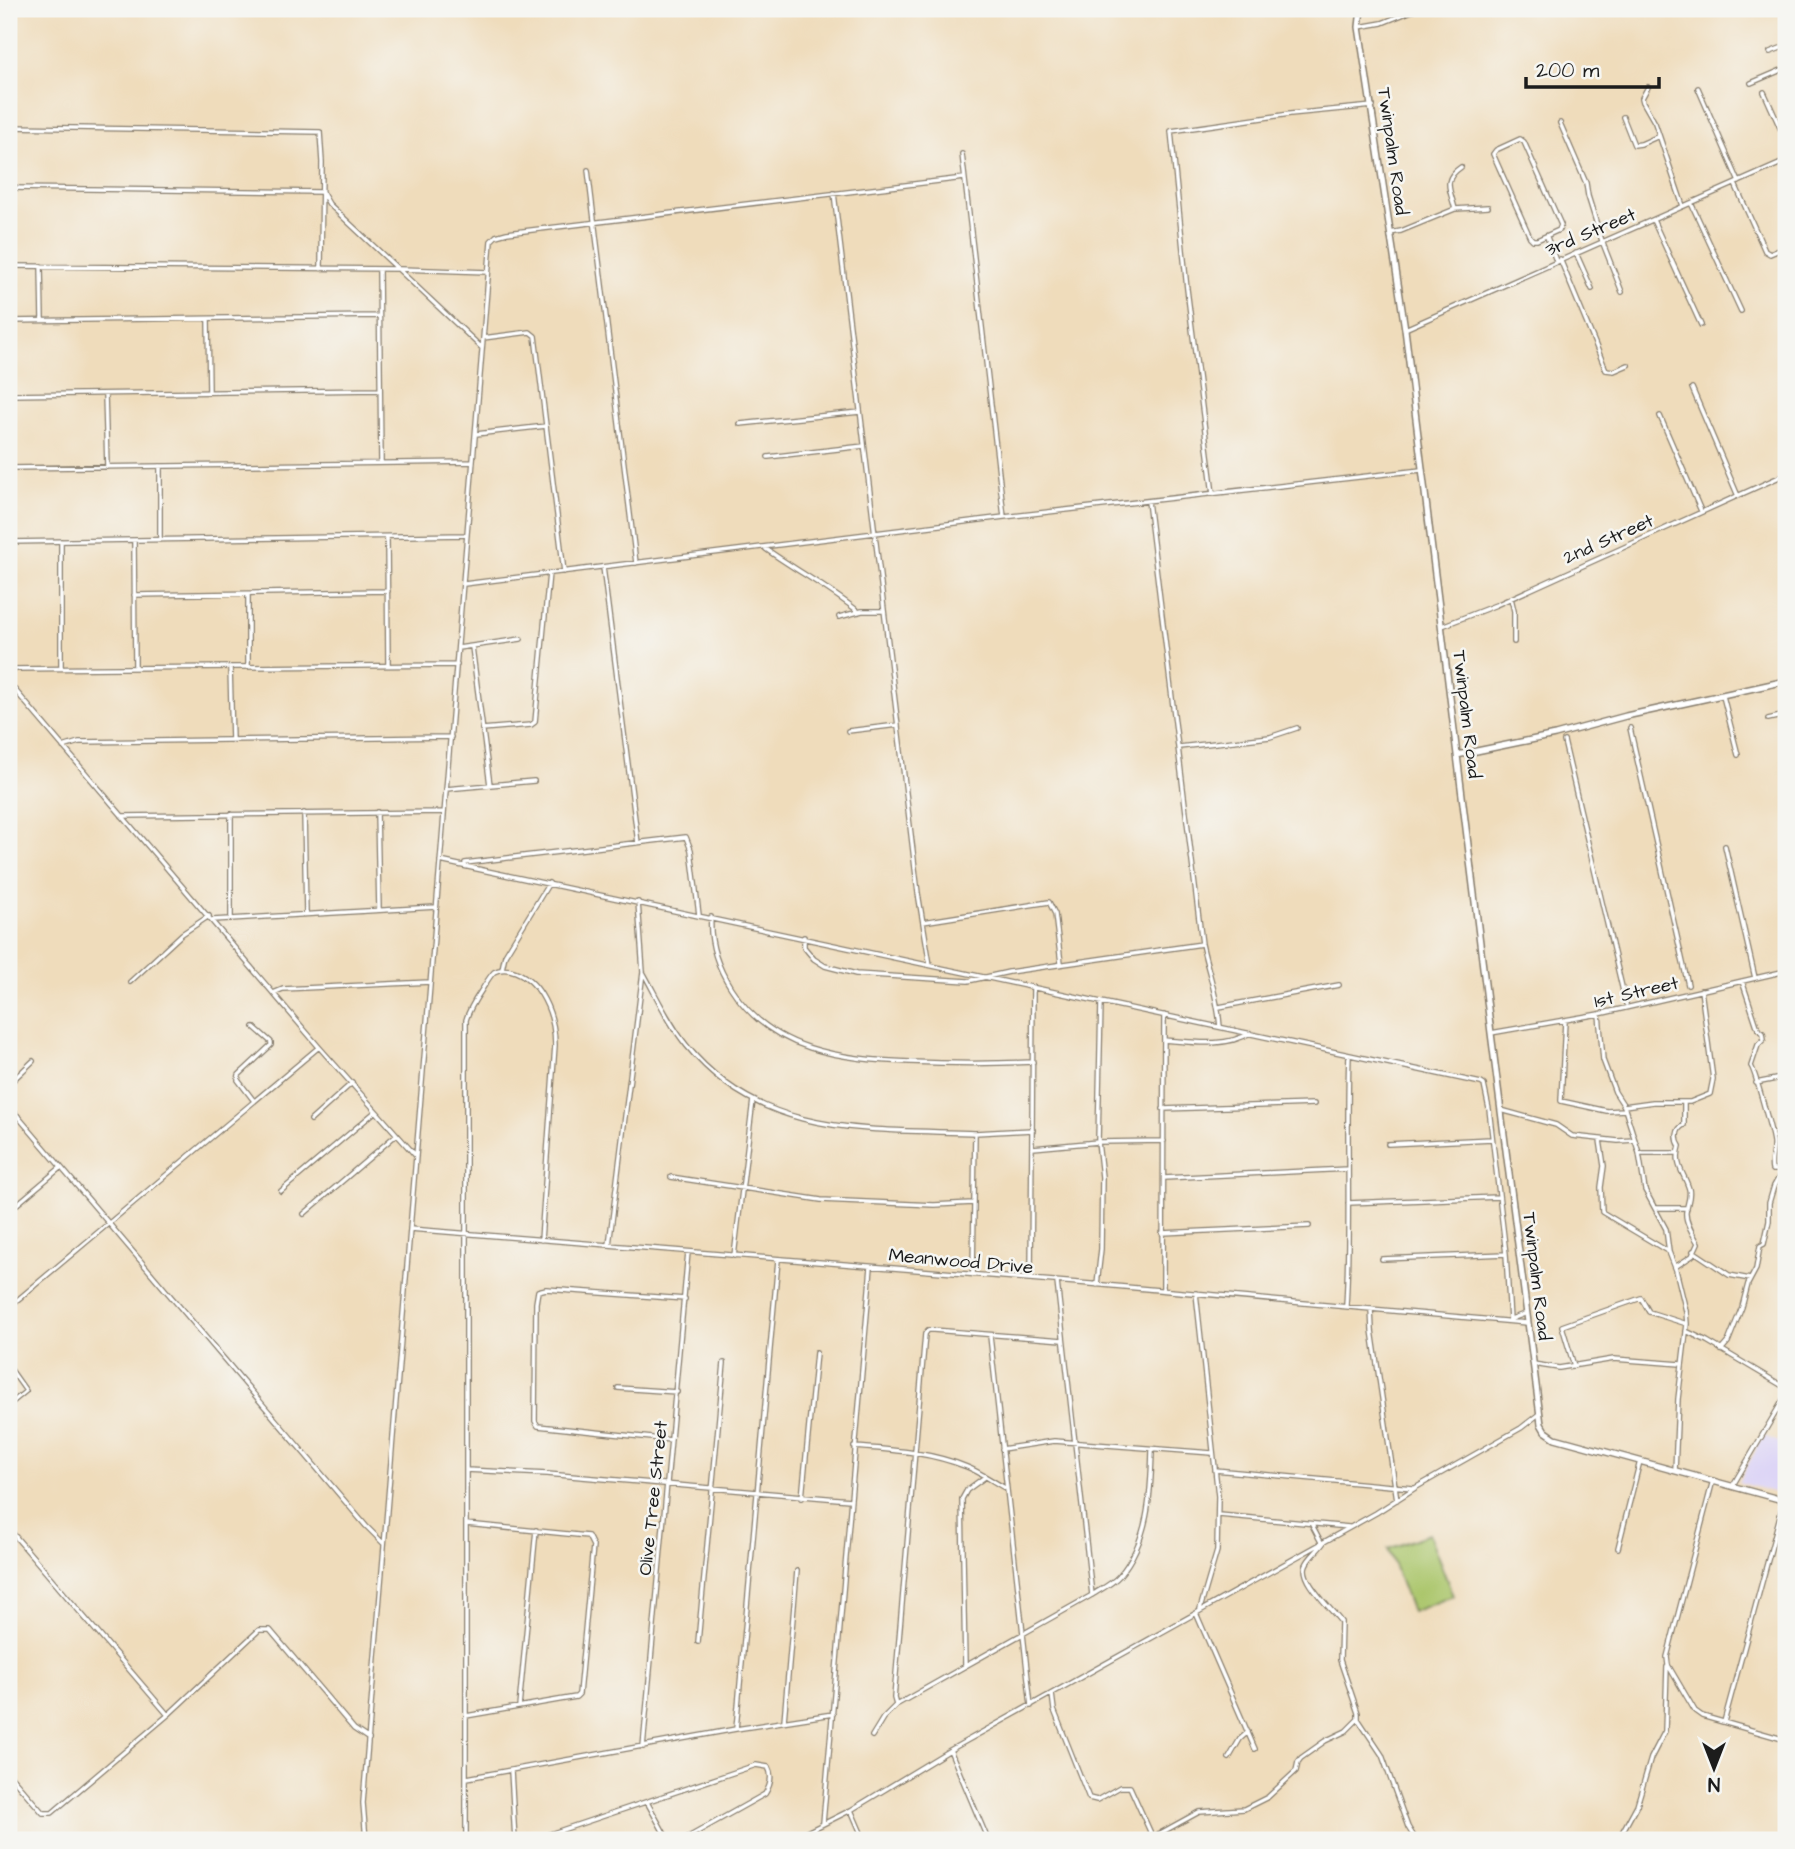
<svg xmlns="http://www.w3.org/2000/svg" width="1795" height="1849" viewBox="0 0 1795 1849" font-family="'Architects Daughter',sans-serif">
	<rect width="100%" height="100%" fill="#f6f6f2"/>
	<filter id="ink" filterUnits="userSpaceOnUse"><feTurbulence type="fractalNoise" baseFrequency=".0143" numOctaves="2"/><feDisplacementMap in="SourceGraphic" scale="14" xChannelSelector="R" yChannelSelector="G"/><feConvolveMatrix kernelMatrix="1 2 1 2 8 2 1 2 1" color-interpolation-filters="sRGB"/></filter>
	<filter id="wash" filterUnits="userSpaceOnUse"><feTurbulence type="fractalNoise" baseFrequency=".00686" numOctaves="4" result="noise"/><feDisplacementMap in="SourceGraphic" scale="28" xChannelSelector="R" yChannelSelector="G"/><feGaussianBlur stdDeviation="1.57" result="paint"/><feColorMatrix in="noise" values="0 0 0 0 0 0 0 0 0 0 0 0 0 0 0 0 0 1.4 0 .05"/><feComposite in="paint" operator="in"/></filter>
	<g filter="url(#wash)">
		<rect width="100%" height="100%" fill="#efdcbb"/>
		<path fill="#ddd5f6" d="M1764,1436L1786,1445V1496L1738,1482Z"/>
		<path fill="#abc66c" stroke="#647144" stroke-width="2" d="M1429,1534L1453,1596L1412,1612L1388,1549Z"/>
	</g>
	<g filter="url(#ink)">
		<g fill="none" stroke-linecap="round" stroke-linejoin="round">
			<defs>
				<path id="street" d="M1359,27L1382,23L1417,9
					M1770,52L1786,46
					M1751,83L1786,68
					M1648,87L1642,98L1643,102L1655,123L1683,206
					M1698,88L1739,182
					M1764,92L1786,141
					M1623,117L1634,145L1641,144L1659,136
					M1560,123L1586,183L1588,196L1602,241L1622,292
					M9,127L320,132L322,162L321,269
					M1520,139L1524,142L1561,225L1559,230L1537,240H1533L1530,237L1493,154L1496,150Z
					M962,154L1004,517
					M588,170L636,563
					M1735,184L1765,251L1770,254L1786,247
					M9,188L322,192L329,204L482,348
					M834,193L918,893L930,965
					M1691,203L1741,311
					M1455,209C1450,189 1442,180 1461,167
					M1653,220L1701,325
					M1390,233L1401,231L1455,209L1488,207
					M1547,237L1556,261
					M1576,253L1592,289
					M1560,259L1606,370L1614,371L1628,365
					M9,266L400,269L488,272
					M41,266L42,320
					M379,269L381,463
					M208,319L209,392
					M9,321L379,316
					M1405,329L1786,161
					M483,338L530,332L535,336L564,572
					M1692,388L1738,496
					M105,394L107,467
					M9,395L380,390
					M1660,416L1701,511
					M740,424L860,412
					M476,434L546,426
					M768,457L864,446
					M160,466V540
					M9,468L473,462
					M1213,494L1187,289L1171,131L1290,114L1373,106
					M1148,501L1202,944C1208,972 1218,997 1220,1027
					M387,538L388,665
					M134,541L135,668
					M9,542L467,535
					M766,549C797,571 829,588 859,612
					M603,567L638,843
					M464,584L1004,517L1421,470
					M134,595L388,591
					M1511,598L1514,611V642
					M839,617L862,611H884
					M1442,626L1496,605L1786,474
					M472,647L490,785
					M458,648L521,639
					M248,666V594
					M230,667L232,741
					M61,668V541
					M9,669L457,665
					M9,683L319,1047L416,1156
					M1723,696L1738,755
					M1768,719L1786,715
					M1630,728L1688,985
					M482,729L531,725L535,722L549,573
					M848,731L898,725
					M1564,741L1626,1004
					M63,747L79,742L451,737
					M1179,747L1270,737L1297,728
					M446,789L534,781
					M377,812L379,910
					M304,813L306,914
					M231,814V917
					M122,816L444,812
					M1725,846L1755,978
					M440,861L1481,1083L1484,1085L1489,1109L1506,1254L1510,1320
					M465,863L686,837L691,850L699,915
					M711,917C709,944 717,966 731,988C771,1052 842,1059 910,1062C952,1064 992,1064 1033,1062
					M213,920L436,907
					M923,922L1049,902L1055,914L1061,963
					M804,937V947L814,959L825,966L856,974L968,981L1009,972L1202,944
					M502,969L505,955L549,883
					M643,972C657,997 669,1024 687,1046C762,1138 868,1129 975,1133L973,1275
					M1742,981L1758,1029L1763,1033L1764,1039L1758,1045L1751,1066C1755,1071 1772,1133 1773,1142C1774,1151 1770,1160 1772,1170H1783
					M130,982L182,934L209,916
					M273,993L283,989L430,982
					M1219,1007L1339,985
					M1599,1014L1603,1060L1615,1092L1624,1106L1639,1153L1645,1190L1666,1229L1669,1252L1676,1270L1686,1311L1687,1324L1678,1399L1675,1471
					M1565,1021L1561,1101L1607,1111L1625,1110
					M254,1027L271,1042V1045L239,1075L238,1080L254,1101
					M1491,1033L1599,1014L1786,971
					M1164,1040C1191,1042 1226,1048 1250,1033
					M1756,1083L1786,1077
					M9,1084L33,1061
					M9,1106L366,1526L383,1543
					M1624,1106L1653,1102H1690L1710,1094L1713,1079L1701,990
					M1163,1109L1314,1104
					M1501,1110L1556,1125L1572,1136L1618,1141L1635,1140
					M311,1120L352,1083
					M9,1124L18,1116
					M975,1133L1033,1130
					M1600,1140L1604,1166L1601,1187L1602,1212L1669,1252
					M1388,1144L1492,1139
					M1033,1148L1098,1142L1164,1141
					M1639,1153H1678
					M671,1177L821,1200L934,1205L973,1203
					M1164,1178L1348,1169
					M281,1191L376,1111
					M1348,1203L1499,1197
					M1655,1208H1687
					M9,1211L60,1168
					M304,1214L396,1135
					M410,1229L1103,1285L1527,1323
					M1162,1233L1309,1226
					M609,1245L643,972L638,902
					M1693,1251L1729,1275L1750,1279
					M734,1256L753,1100
					M1382,1259L1506,1254
					M1675,1267L1692,1256L1698,1243C1693,1234 1685,1222 1686,1212C1687,1204 1691,1197 1689,1189C1684,1172 1674,1166 1680,1146C1676,1140 1675,1129 1684,1125V1103
					M1031,1279L1033,987
					M1097,1285L1101,1249L1102,1177L1098,1142L1101,1002
					M1163,1290L1164,1015
					M1196,1293L1218,1496L1217,1551L1200,1609
					M1346,1306C1351,1222 1346,1139 1349,1055
					M9,1307L319,1047
					M1371,1309L1372,1330L1397,1500
					M1511,1319L1527,1313
					M1686,1331L1707,1341L1786,1388
					M990,1336L1031,1706
					M1721,1350L1728,1342L1742,1307L1748,1284L1756,1269L1760,1246L1764,1244L1769,1221V1203L1774,1186L1783,1170H1786
					M1533,1364L1559,1368L1614,1359L1681,1364
					M1574,1366L1562,1326L1641,1298L1649,1312L1687,1324
					M9,1367L26,1391L9,1405
					M618,1388L677,1392
					M671,1440L538,1426L535,1421L536,1303L538,1291L546,1289L685,1299
					M854,1447C893,1450 930,1452 967,1467C980,1472 992,1481 1005,1488
					M1002,1449L1054,1441L1212,1453
					M466,1470L547,1474L850,1500
					M1215,1470L1413,1488
					M1713,1480L1667,1657L1668,1665L1695,1711L1702,1716L1786,1740
					M1733,1485L1786,1395
					M802,1498L816,1353
					M1219,1515L1349,1527
					M466,1524L588,1536L593,1546L579,1694L576,1697L466,1716
					M1312,1525L1321,1542
					M9,1529L168,1715
					M1324,1542C1319,1550 1309,1557 1306,1565C1299,1580 1333,1610 1341,1622L1340,1660L1358,1713V1719L1382,1755L1408,1827L1416,1840
					M1618,1548L1640,1461
					M1092,1595C1101,1589 1112,1584 1119,1576C1149,1541 1151,1494 1152,1450
					M1196,1613L1255,1749
					M698,1642L724,1363
					M965,1665L962,1499L967,1490L985,1477
					M1052,1694L1054,1710L1089,1798L1097,1800L1120,1787H1130L1153,1838
					M896,1705L894,1698L925,1334L928,1330H933L1063,1340
					M519,1707L536,1530
					M784,1721L797,1571
					M1724,1722L1784,1501
					M736,1729L778,1260
					M872,1736L883,1718L896,1705L1092,1595L1057,1282
					M643,1747L688,1252
					M950,1750L988,1840
					M1229,1758L1240,1739L1248,1732
					M511,1771L515,1840
					M9,1774L43,1813H52L168,1715L259,1630H270L354,1729L369,1739
					M467,1778L736,1729L833,1714
					M1786,1797L1783,1810L1786,1820
					M647,1802L668,1840
					M851,1810L864,1840
					M823,1823L871,1267
					M366,1840L363,1803L491,241L496,236L507,233L964,178
					M466,1840V1020C469,1009 475,1000 481,991C485,985 489,977 494,972C499,969 504,969 510,970C541,978 555,1016 555,1045L541,1240
					M532,1840L756,1765L768,1767C773,1776 770,1786 765,1794L683,1840
					M791,1840L851,1810L950,1750L1376,1513L1415,1488L1521,1428L1539,1414
					M1148,1840L1199,1812L1244,1809L1268,1797L1296,1771L1298,1762L1301,1758L1325,1741L1346,1731L1358,1719
					M1618,1840L1637,1805L1651,1758L1665,1731L1667,1667"/>
				<path id="secondary" d="M1361,9L1359,27L1405,329L1491,1033L1541,1424L1545,1431L1555,1438L1786,1501
					M1457,755L1555,735L1626,716L1786,681"/>
			</defs>
			<use href="#street" stroke="#867c6c" stroke-width="6"/>
			<use href="#secondary" stroke="#867c6c" stroke-width="8"/>
			<use href="#street" stroke="#fff" stroke-width="3.5"/>
			<use href="#secondary" stroke="#fff" stroke-width="5"/>
		</g>
	</g>
	<g text-anchor="middle" stroke-width="5" stroke-linejoin="round" paint-order="stroke">
		<g font-size="19" fill="#1c1c1c" stroke="#f6f6f2">
			<text transform="translate(1394 151) rotate(82)" y="7">Twinpalm Road</text>
			<text transform="translate(1590 231) rotate(-23)" y="7">3rd Street</text>
			<text transform="translate(1608 538) rotate(-24)" y="7">2nd Street</text>
			<text transform="translate(1468 714) rotate(83)" y="7">Twinpalm Road</text>
			<text transform="translate(1636 991) rotate(-13)" y="7">1st Street</text>
			<text transform="translate(961 1260) rotate(5)" y="7">Meanwood Drive</text>
			<text transform="translate(1538 1276) rotate(83)" y="7">Twinpalm Road</text>
			<text transform="translate(652 1498) rotate(-84)" y="7">Olive Tree Street</text>
		</g>
	</g>
	<rect width="1795" height="1849" fill="none" stroke="#f6f6f2" stroke-width="35"/>
	<g transform="translate(1714 1768) rotate(180)" stroke="#f6f6f2" stroke-width="5" paint-order="stroke">
	<path d="M0-5L12 26L0 18L-12 26Z" fill="#1c1c1c"/>
	<text y="-10" font-size="19" font-weight="bold" text-anchor="middle" fill="#1c1c1c">N</text>
	</g>
	<path d="M1526 77v10h133v-10" fill="none" stroke="#1c1c1c" stroke-width="3.5"/>
	<text x="1536" y="77" font-size="21" fill="#1c1c1c" stroke="#f6f6f2" stroke-width="5" paint-order="stroke">200 m</text>
</svg>
